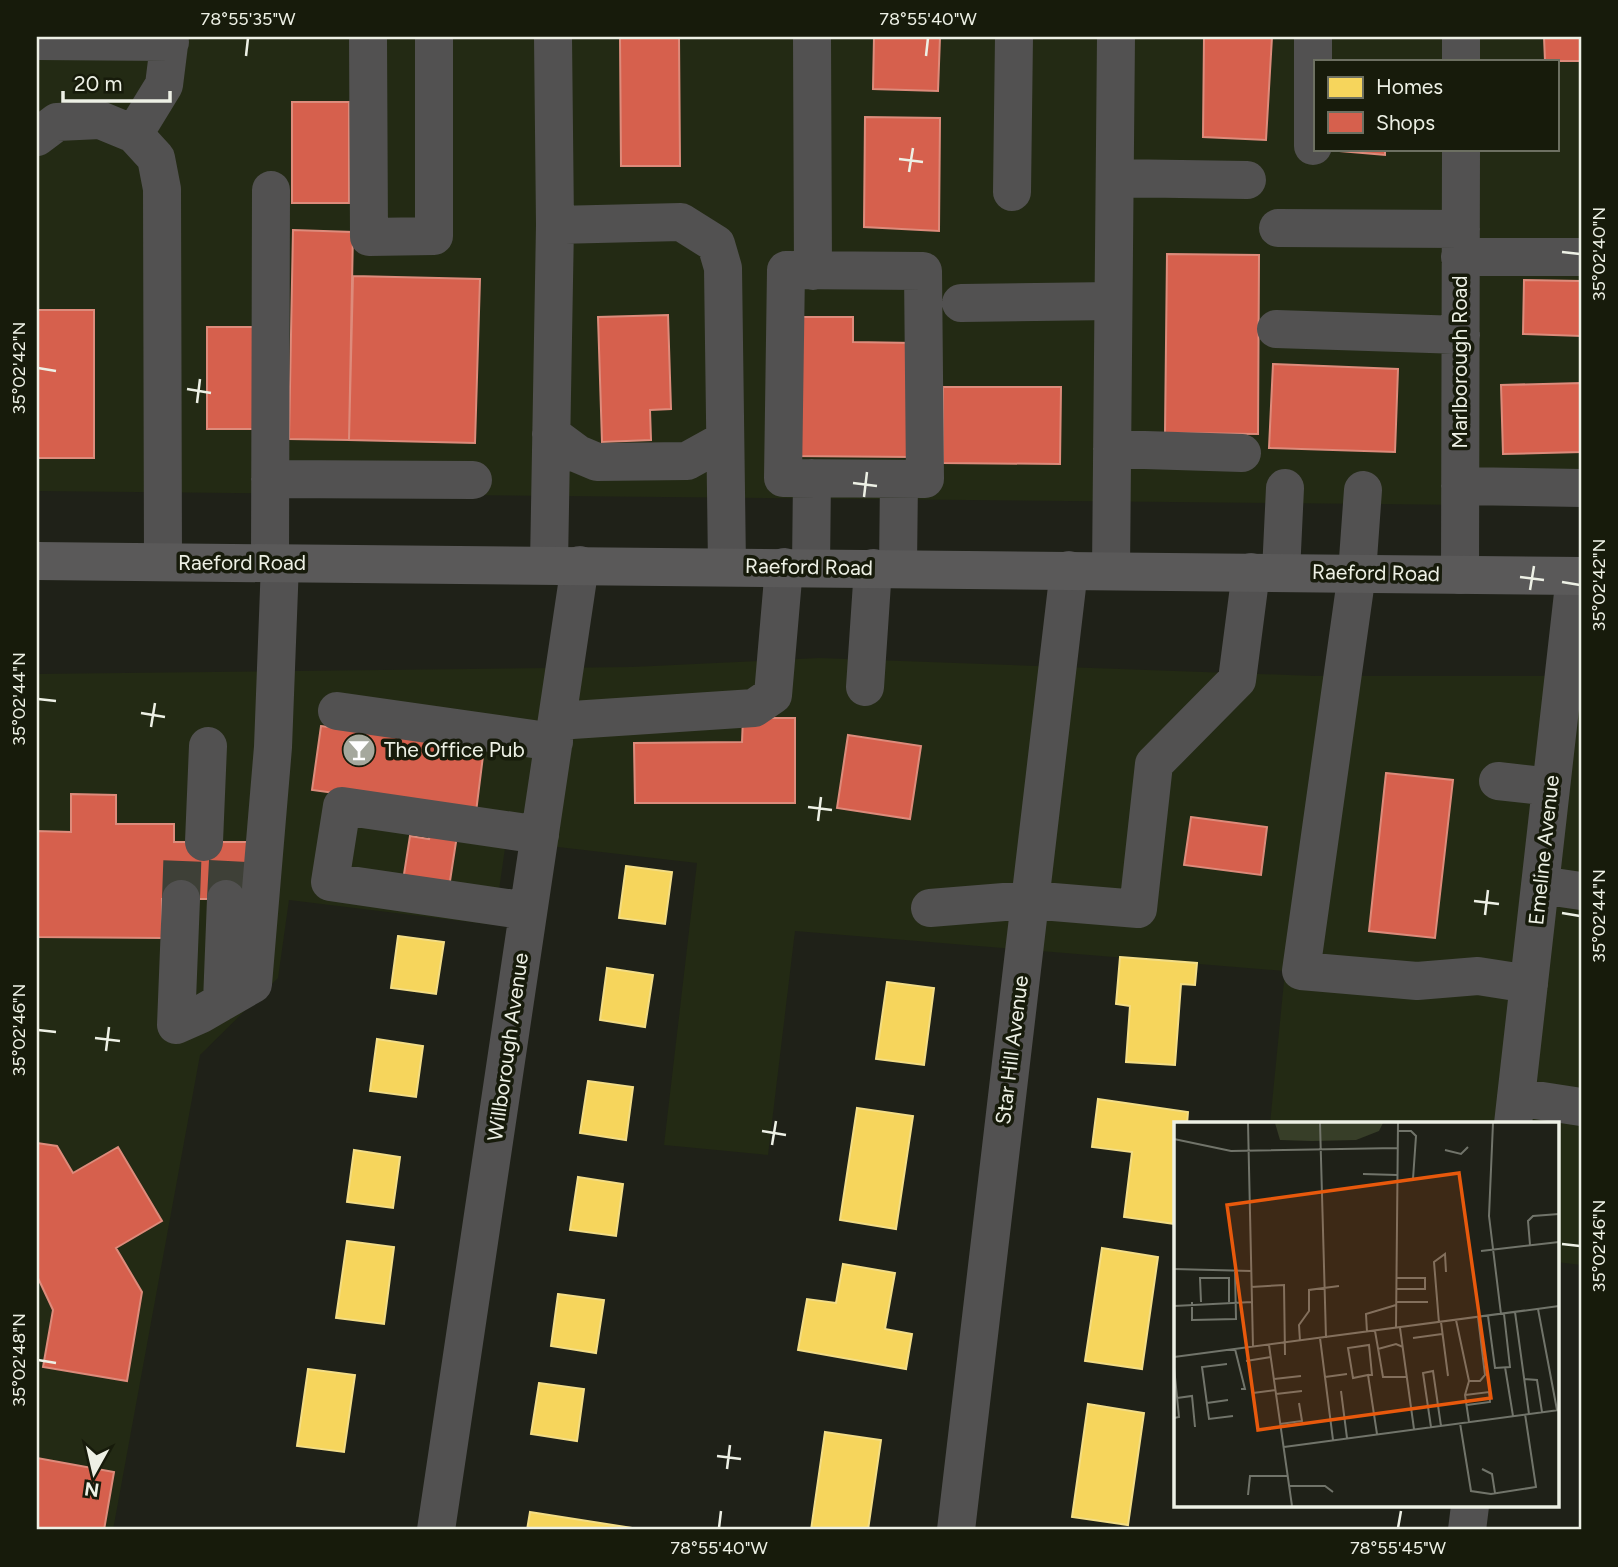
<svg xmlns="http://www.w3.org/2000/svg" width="1618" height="1567" viewBox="0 0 1618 1567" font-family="Figtree,sans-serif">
	<rect width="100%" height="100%" fill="#1f2118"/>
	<path fill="#232a14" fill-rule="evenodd" d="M37,37H1581V506L37,491ZM1315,61H1557V149H1315Z
		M819,658L1315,676H1581V1265L1557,1262V1124H1270L1285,971L795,931L768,1155L664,1145L697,863L506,841L494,925L289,900L278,978L200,1055L113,1530H37V674L632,667Z"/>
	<path fill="#f6d55c" stroke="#f3dd85" stroke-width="2" d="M626,866L672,872L665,924L619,918Z
		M398,936L444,942L436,994L391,988Z
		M1120,957L1197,963L1195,985L1181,984L1175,1065L1126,1062L1130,1006L1116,1004Z
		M607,968L653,975L645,1027L600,1020Z
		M887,982L934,988L924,1065L876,1059Z
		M377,1039L423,1046L416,1097L370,1091Z
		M588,1081L633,1087L626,1140L580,1133Z
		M1098,1099L1188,1112L1187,1124H1175V1224L1124,1217L1132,1152L1092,1147Z
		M857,1108L913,1116L896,1229L840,1220Z
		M354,1150L400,1157L393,1208L347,1202Z
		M578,1177L623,1184L616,1236L570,1230Z
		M347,1241L394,1247L384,1324L336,1318Z
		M1102,1248L1158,1257L1142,1369L1085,1361Z
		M843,1264L895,1273L885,1329L912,1334L906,1369L798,1350L807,1299L836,1303Z
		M558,1294L604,1300L596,1353L551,1346Z
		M308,1369L355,1375L344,1452L297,1446Z
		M539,1383L584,1389L577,1441L531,1434Z
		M1088,1404L1144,1413L1128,1525L1072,1517Z
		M825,1432L881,1440L868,1530H811Z
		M530,1512L645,1530H527Z"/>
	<path fill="#d6604d" stroke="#dd8b7b" stroke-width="2" d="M620,37H679L680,166H621Z
		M874,37H940L938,91L873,89Z
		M1204,37H1272L1266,140L1203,137Z
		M1544,37H1581V61H1545Z
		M292,102H349V203H292Z
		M865,117L940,118L939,231L864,227Z
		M1340,149H1385V155L1340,151Z
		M293,230L353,232L349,440L289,439Z
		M1167,254L1259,255L1258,434L1165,433Z
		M353,276L480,279L475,443L349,440Z
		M1524,280L1581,281V336L1523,334Z
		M37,310H94V458H37Z
		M668,315L671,409L650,410L651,440L602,442L598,317Z
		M794,317H853V342L914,343L913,457L792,456Z
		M207,327H258L257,429H207Z
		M1273,364L1398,369L1395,452L1269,448Z
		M1581,383V452L1503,454L1501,385Z
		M943,387H1061L1060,464L943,463Z
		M743,718H795V803H635L634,743L742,742Z
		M321,726L484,748L476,812L312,790Z
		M848,735L921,746L910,819L837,808Z
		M1386,773L1453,780L1435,938L1369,931Z
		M71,794L116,795V824H174V842H247V899H162V938L37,937V831L71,832Z
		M1191,817L1267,827L1261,875L1184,865Z
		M432,825L458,829L448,894L402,887L410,836L429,839Z
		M37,1143L57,1146L73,1173L118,1147L162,1221L116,1248L142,1292L127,1381L43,1367L53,1310L37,1276Z
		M37,1458L114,1472L104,1530H37Z"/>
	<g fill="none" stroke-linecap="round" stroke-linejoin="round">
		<path stroke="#3e4037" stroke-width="38" stroke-dasharray="38 19" stroke-linecap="butt" d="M181,899L183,842
			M226,899L229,842"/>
		<path stroke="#525151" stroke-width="38" d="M368,37L369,237L434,236V37
			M812,37L813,271
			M1461,37V61
			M37,41L170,42
			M134,134L164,85L170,37
			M37,137L57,122L100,120L134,134L156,158L162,189L163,562
			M1313,146V37
			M1115,178L1247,180
			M1012,192L1014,37
			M555,225L681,222L716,244L723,268L727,566
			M1278,228L1461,229
			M1460,257H1581
			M786,270L923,271L925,479L783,478Z
			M961,303L1113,301
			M1276,329L1461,335
			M551,434L578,454L597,462L687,461L725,440
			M1112,449L1242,453
			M270,479L473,480
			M1460,486L1581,488
			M1363,490L1357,573L1301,971L1417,981L1478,976L1529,984
			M270,563L271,190
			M549,564L555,225L553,37
			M811,567L812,478
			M898,568L899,479
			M1111,570L1116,37
			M1281,572L1285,488
			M1460,575L1461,149
			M865,687L873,568
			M337,711L554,742
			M557,721L754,708L773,695L784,567
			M1498,781L1551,787
			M204,842L208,746
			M1540,885L1581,891
			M181,899L176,1025L201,1014L253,984L273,747L280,563
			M930,908L1029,900L1138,909L1154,764L1237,680L1251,572
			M528,911L330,882L342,806L540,835
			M222,1002L226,899
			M1516,1097L1581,1107
			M1513,1124L1575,576
			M436,1530L580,565
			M956,1530L1069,570
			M1467,1530L1470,1506"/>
		<path stroke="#5a5959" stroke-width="38" d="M37,561L1581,576"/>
	</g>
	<path fill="none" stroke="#edf0e5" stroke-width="2.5" d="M246,56L248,38M926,56L928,38M899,159L923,162M909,172L913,148M1562,252L1580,254M38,368L56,371M187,389L211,393M197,403L200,379M853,483L877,486M864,497L867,472M1520,577L1544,580M1562,582L1580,585M1530,590L1534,566M38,699L56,701M141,713L165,717M151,727L155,703M808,807L832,810M818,821L821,797M1474,901L1499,904M1562,913L1580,916M1485,915L1488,890M38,1030L56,1032M95,1038L120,1041M106,1051L109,1027M762,1131L786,1135M772,1145L776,1121M1562,1244L1580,1246M38,1360L56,1363M717,1456L741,1459M727,1469L730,1445M719,1528L721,1511M1398,1528L1401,1511"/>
	<defs>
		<symbol id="bar-disc" viewBox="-11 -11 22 22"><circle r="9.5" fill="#a5a89d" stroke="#171b0b"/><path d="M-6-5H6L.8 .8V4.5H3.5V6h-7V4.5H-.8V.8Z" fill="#fff"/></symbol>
	</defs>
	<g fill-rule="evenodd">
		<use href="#bar-disc" x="340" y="731" width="38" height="38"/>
	</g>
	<g text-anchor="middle" stroke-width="7" stroke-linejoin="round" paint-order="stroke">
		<g font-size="21" fill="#edf0e5" stroke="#171b0b">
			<text transform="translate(1460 362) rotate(-90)" y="7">Marlborough Road</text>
			<text x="242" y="570">Raeford Road</text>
			<text transform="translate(809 567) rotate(1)" y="7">Raeford Road</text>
			<text transform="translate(1376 573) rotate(1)" y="7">Raeford Road</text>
			<text transform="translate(1544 850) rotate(-84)" y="7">Emeline Avenue</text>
			<text transform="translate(508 1047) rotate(-82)" y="7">Willborough Avenue</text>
			<text transform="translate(1012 1050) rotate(-83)" y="7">Star Hill Avenue</text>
		</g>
		<g font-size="21" fill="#edf0e5" stroke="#171b0b" text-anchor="start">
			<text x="384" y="757">The Office Pub</text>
		</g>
	</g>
	<g transform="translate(1174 1122)">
		<rect width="385" height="385" fill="#1f2118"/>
		<path d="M101,1H209L205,9L182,18L138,19L106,18Z" fill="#373e28"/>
		<path fill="none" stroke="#71746a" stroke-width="2" d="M74,1L79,225M146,1L152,216M319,1L315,94L327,192M0,17L57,29L223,26M271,28L287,32L294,25M189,52L223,53M223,60L239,57L242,14L237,9H224M356,123L354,99L359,94L385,92M307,129L385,120M0,147L77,149M77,165L110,163L111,233M222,167H251V156H222M18,180V198L62,197L61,149M27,180L26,156H55V180M222,180H254M0,184L78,180M364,187L383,288M341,190L355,292M314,194L321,246L336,245L330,192M282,198L295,259M267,200L274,254M265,201L260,140L271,132L272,150M222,206L224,1M226,206L240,307M201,209L209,255H232M193,210L192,192L222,183M146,216L159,318M239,216L268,212M126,219L125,203L135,189V168L165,164M95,223L118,384M61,227L71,267H67M204,227L222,222L229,225M0,235L385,184M72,239L97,235M53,242L28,245L35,297L59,294M0,245L5,295L0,296M331,245L339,294M194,253H198L195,223L174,226L179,256L194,253L203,312M151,255L173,252M100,257L127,254M350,257L363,258L368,290M295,259H306L311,253L304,195M295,259L291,273L295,300M167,269L173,316M79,271L102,268M102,272L128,269M291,273L315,270L316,280L293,283M3,276L18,274L21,305M33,281L54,278M286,301L297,369L317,372L362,365L351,292M106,302L128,299L125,281M257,305L249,251L259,249L267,304M110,325L385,288M308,347L318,352L321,371M115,364H151L159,370M74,373L76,354H114"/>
		<path fill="#e8590c" fill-opacity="0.15" stroke="#e8590c" stroke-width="3.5" d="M285,51L317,276L84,308L53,83Z"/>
		<rect width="385" height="385" fill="none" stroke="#edf0e5" stroke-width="3.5"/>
	</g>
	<rect width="1618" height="1567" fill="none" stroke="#171b0b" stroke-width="77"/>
	<rect x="1314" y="60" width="245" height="91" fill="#171b0b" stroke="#6d7062" stroke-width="2"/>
	<rect x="1328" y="77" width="35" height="21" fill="#f6d55c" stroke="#6d7062" stroke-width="2"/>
	<text x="1376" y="94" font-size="21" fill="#edf0e5">Homes</text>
	<rect x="1328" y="112" width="35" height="21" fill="#d6604d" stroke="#6d7062" stroke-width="2"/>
	<text x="1376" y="130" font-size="21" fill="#edf0e5">Shops</text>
	<g transform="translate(94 1473) rotate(188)" stroke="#171b0b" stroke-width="5" paint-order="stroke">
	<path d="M0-5L12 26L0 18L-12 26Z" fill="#edf0e5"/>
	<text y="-10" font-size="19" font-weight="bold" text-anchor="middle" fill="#edf0e5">N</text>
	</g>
	<path d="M63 91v10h107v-10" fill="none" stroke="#edf0e5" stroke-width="3.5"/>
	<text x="74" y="91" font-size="21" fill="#edf0e5" stroke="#171b0b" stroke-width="5" paint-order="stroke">20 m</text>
	<rect x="38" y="38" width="1542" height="1490" fill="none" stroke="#edf0e5" stroke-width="2.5"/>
	<g font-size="18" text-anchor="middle" fill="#edf0e5">
		<text x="248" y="25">78°55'35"W</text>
		<text x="928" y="25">78°55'40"W</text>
		<text transform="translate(1599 254) rotate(-90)" y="6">35°02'40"N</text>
		<text transform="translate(19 368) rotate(-90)" y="6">35°02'42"N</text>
		<text transform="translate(1599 585) rotate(-90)" y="6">35°02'42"N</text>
		<text transform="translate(19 699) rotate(-90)" y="6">35°02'44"N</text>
		<text transform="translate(1599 916) rotate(-90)" y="6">35°02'44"N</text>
		<text transform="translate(19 1030) rotate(-90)" y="6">35°02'46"N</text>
		<text transform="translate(1599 1246) rotate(-90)" y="6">35°02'46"N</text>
		<text transform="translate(19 1360) rotate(-90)" y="6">35°02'48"N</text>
		<text x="719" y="1554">78°55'40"W</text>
		<text x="1398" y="1554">78°55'45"W</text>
	</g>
</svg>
